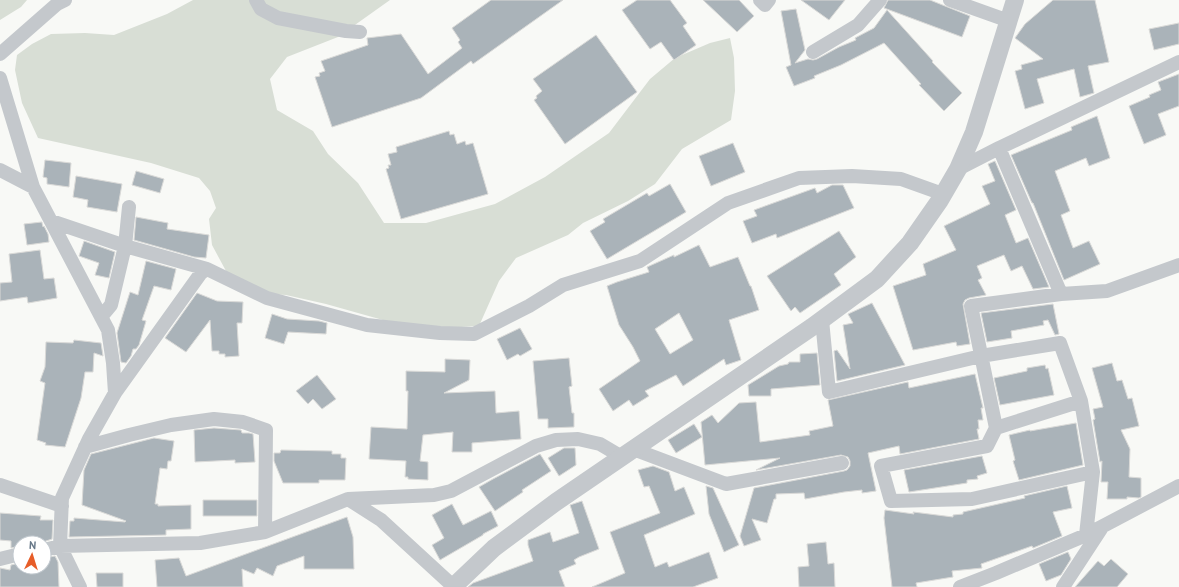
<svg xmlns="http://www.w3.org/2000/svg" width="1179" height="587" viewBox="0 0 1179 587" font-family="'PT Sans',sans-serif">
	<rect width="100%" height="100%" fill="#f8f9f6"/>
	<path fill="#d8ded5" d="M0,0H27L21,7L0,20Z
		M193,0H390L338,37L287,57L270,79L277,110L313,131L328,154L358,183L384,223H426L495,204L545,177L609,133L650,79L675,58L710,43L730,38L734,58L735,91L731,120L682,149L655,184L628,201L583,223L568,235L516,258L499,281L479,326L443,328L390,322L326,304L286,295L257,293L233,284L212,245L209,219L216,208L210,191L199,178L151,163L38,138L22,103L15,70L17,55L32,44L51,34L85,33L114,35L167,14Z"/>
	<path fill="#aab3b9" stroke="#dadad8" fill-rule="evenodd" d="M491,0H563L473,64L471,61L421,98L332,127L315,77L320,76L319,73L325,71L321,61L368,45L367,38L401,34L428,74L462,48L458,42L460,40L452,28Z
		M637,0H670L687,23L683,26L696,45L674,60L661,42L650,49L622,10Z
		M703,0H739L754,16L737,32Z
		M801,0H845L829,20Z
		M888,0H930L970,16L962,37L884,8Z
		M1053,0H1095L1109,62L1088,66L1094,93L1080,97L1074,69L1037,79L1044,103L1025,109L1015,71L1022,69L1021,65L1043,59L1015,38L1025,24Z
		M796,9L805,50L795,63L808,59L813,60L817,59L839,47L856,40L855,38L874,28L887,10L933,61L932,62L962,93L944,111L919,85L921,84L884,43L841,65L814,76L815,78L794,86L786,67L791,65L781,11Z
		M1179,23V44L1154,50L1149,29Z
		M596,35L637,92L565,144L534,100L537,98L536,96L542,91L533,79Z
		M1179,74V106L1158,114L1166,135L1144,144L1129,106L1150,97L1149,95L1161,90L1158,82Z
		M1097,116L1110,158L1089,166L1086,158L1055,171L1070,211L1061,215L1073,248L1089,241L1100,264L1064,280L1033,203H1032L1011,155L1072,130L1071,127Z
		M449,131L450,135L454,134L457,144L465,141L466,145L473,143L488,194L401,219L386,169L389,168L388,165H391L388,154L397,152L396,147Z
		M733,143L745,172L711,186L699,156Z
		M45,160L71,163L69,187L47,184V178L43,177Z
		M995,161L1016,210L1005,215L1016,243L1028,238L1049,287L1033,289L1022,266L1011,271L1004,255L977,266L982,278L978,280L986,295L969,298L965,300L963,304L970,344L957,346L956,342L913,350L893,286L926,275L923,264L956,250L944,226L990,204L982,186L995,181L988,164Z
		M136,171L164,179L160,193L132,185Z
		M76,176L122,184L117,212L87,207L88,200L73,197Z
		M670,184L686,212L607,259L590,231L605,222L603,219L647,193L649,196Z
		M832,185H843L854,208L777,238L776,234L752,243L743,221L757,216L754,210L815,188L817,193Z
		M136,217L168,223L167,229L209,235L206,258L194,257L134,240Z
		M42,223L43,227L44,226L48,234L49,242L27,245L24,224L42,222Z
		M839,231L856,257L834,274L841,285L800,313L795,307L791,311L767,276Z
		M84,241L115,252L109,278L95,275L99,263L79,256Z
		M699,245L710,267L738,257L750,286H751L759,310L729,320L741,360L726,365L724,359L683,386L676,375L645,391L649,396L633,406L629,400L613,411L599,389L640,361L633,347L619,325L607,286L617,282L649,272L647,267L674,255V257ZM679,313L693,340L670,354L655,329Z
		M40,250L44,279L54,278L57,298L28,303L27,297L0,301V283L12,282L9,254Z
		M146,261L176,269L171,290L154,286L142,320L146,321L139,345L136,349H133L131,356L126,363L121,362L117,333L130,292L138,295Z
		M197,293L217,301L243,302L242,323H237L239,356L225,357V354H219V351H212L210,320L186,352L165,338Z
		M872,303L905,365L837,381L834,351L837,350L850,369L843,325L853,323L848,314Z
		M1053,304L1059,334L1055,335L1048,320L1043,321L1044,325L1011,331L1012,338L987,342L981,313Z
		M272,314L287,319L319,321L327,323L326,334L288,332L284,344L265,338Z
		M520,328L532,349L520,356L518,354L507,360L497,339Z
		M74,340L101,343L103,356L94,353L93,372H85L81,398L65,447L45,445L46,443L37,440L45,383L40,381L45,367L46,342L73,343Z
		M817,353L820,385L771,389V396H749L748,385L779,366L788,364L789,362H800V354Z
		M569,358L572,386L569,387L572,413H574V427L548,428V419H538L533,361Z
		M445,359L470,360L469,380L444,393L495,391L496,413L519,411L521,439L472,443V452H452L453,432L423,435L420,461L428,462V480L408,479V477H405L406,461L369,459L371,427L407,429L408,391H406V371L445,372Z
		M1112,363L1117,381L1122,380L1128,399L1132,398L1139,426L1121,430L1130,449L1129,477L1141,478V497L1139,498L1127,497V499H1107L1108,482H1101L1102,461L1100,462L1093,420L1095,419L1093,409L1103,407L1092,368Z
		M1045,365L1046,369L1048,368L1054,395L1000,405L994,378L1027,371V368Z
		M975,374L983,408H981L983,420H978L979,429H977L979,439L900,454L899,446L868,453L876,491L862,493V490L844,492L805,499L804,493L776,494V499H774L767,523L752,519L761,540L744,546L740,536L754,488L844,471L847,470L850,466V461L848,457L841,455L756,470L780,458L705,465L701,422L712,415L718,423L739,403L756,402L760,442L810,435L809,431L833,426L828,400L908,382L909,388Z
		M317,375L336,399L322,409L313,399L308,404L296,391Z
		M1076,423L1083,465L1019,480L1013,461L1015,460L1009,435L1030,430V431Z
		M694,424L702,437L676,453L668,440Z
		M214,428L241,430L242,433H249L253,434L255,462L235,463V460L195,462L194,430Z
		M154,438L174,441L171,461H168L167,469L160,468L155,504H158V506L191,505V529L166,530V535L69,537L70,521H74V518L125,522L126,521L82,505L84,470L91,454Z
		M564,448H575L576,465L559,476L548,458Z
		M281,450L332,451V454H341V458H346L345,480H319V483H283L274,461V453H280Z
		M540,454L551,471L522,490L523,492L495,511L479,487L493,479Z
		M982,456L987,473L977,476L978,479L967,480V483L909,492L904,470Z
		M653,466L669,472L675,491L684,487L695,514L644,535L655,567L667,562L669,567L709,552L718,578L693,587H592L625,573L610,532L660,513L649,486L644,487L638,470Z
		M706,486L713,488L739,545L724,552L709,514Z
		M1067,486L1072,508L1053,512L1062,536L1033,548L1032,546L981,564L982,568L952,571L953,577L916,583L917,587H892L884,518L885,510L914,514L913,512L953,517V515L963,514V512L1025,498L1024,496Z
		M203,500H257V516H203Z
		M582,501L599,549L579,557L574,560L576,564L559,571L565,587H468L473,583L533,561L528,545V540L550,532L553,542L579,533L570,505Z
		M452,504L463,525L491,511L498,526L483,534V535L440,560L432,545L444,538L432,515Z
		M0,513L41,516L40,520H53L52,539L40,543H20V546L11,548V541L0,540Z
		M347,517L353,537L354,569H304V556L277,566L273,576L257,568L254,574L242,569L243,587H157L155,560L179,558L186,576Z
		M826,542L828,564L834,563L835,587H799L798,567L809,566L807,544Z
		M1068,552L1071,559L1061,575L1046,581L1039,564Z
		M55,556L58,562L59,587H0V568L10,570L11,565L20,563V567H44V558Z
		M1111,559L1128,574L1117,587H1075L1098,561L1104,566Z
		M96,573H123V587H97Z"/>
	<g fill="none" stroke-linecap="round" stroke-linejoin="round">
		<path stroke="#c4c8cc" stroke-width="14" d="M256,0L261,9L278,18L346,31L360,32
			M760,0L765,5L769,0
			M950,0L1009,21
			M813,52L858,25L880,0
			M0,54L57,4L65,0
			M0,78L33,187L108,330L113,363L115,393
			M999,148L1061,294
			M958,169L999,148L1179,62
			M0,170L33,187
			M51,221L125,246L207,269
			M101,317L111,305L125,246L129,207
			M822,320L829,392L981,356L1060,343L1081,401
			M996,428L987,446L881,466L891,501L972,499L1093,472
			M85,447L129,435L171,425L214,419L243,422L266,430L265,532
			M633,449L726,484L842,463
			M0,485L62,506
			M348,499L434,495L451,491L536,446L556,440L578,439L600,444L622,457
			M1086,535L1093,472L1081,401L996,428L971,306L1061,294L1107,291L1179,265
			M44,550L60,546L200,543L265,532L348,499L381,520L454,587
			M0,559L20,554
			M80,587L60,546L62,498L89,439L115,393L201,273L207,269L267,298L367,325L440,333L474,334L529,306L563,285L640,261L728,203L799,178L852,176L901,179L943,194
			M960,587L996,573L1086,535L1179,486
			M1063,587L1101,529"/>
		<path stroke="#c4c8cc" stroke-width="18" d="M453,587L494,548L556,502L812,327L877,279L910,243L940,200L958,169L974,132L1015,0"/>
	</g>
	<g transform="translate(32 555) rotate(4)"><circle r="19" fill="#ffffff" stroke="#c2c9cf"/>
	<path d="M0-3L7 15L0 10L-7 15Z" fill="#e75d28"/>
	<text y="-6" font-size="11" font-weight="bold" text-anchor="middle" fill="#677888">N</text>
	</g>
</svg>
